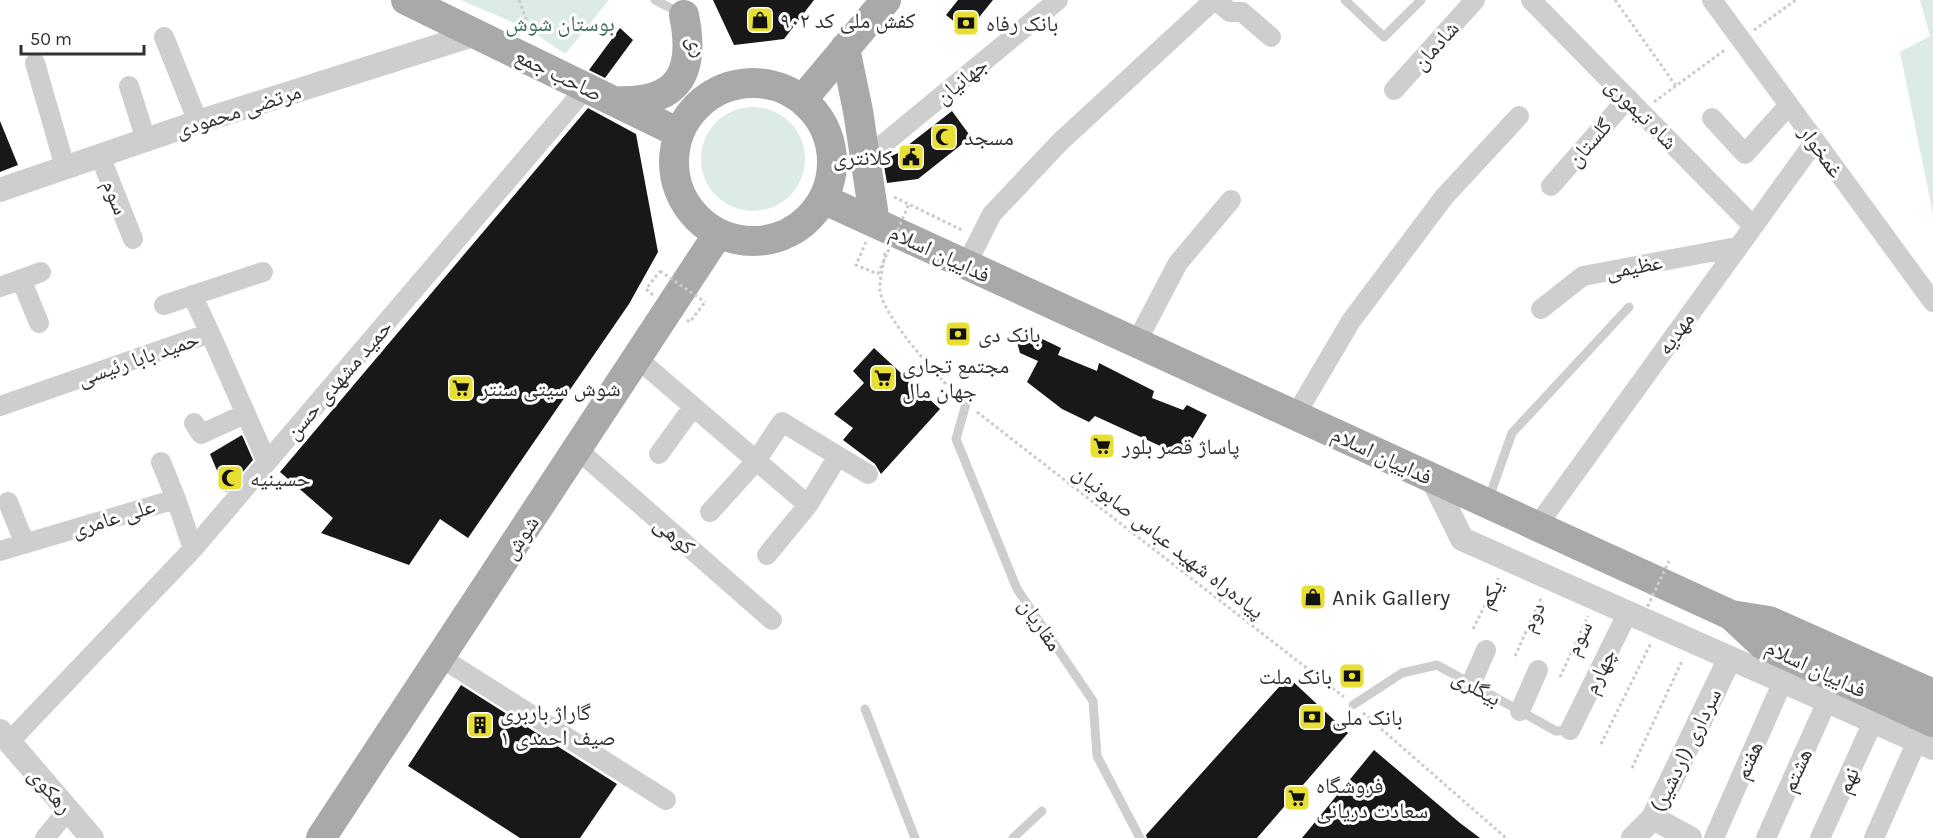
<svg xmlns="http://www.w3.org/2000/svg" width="1933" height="838" viewBox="0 0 1933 838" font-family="Karla,'Noto Naskh Arabic',sans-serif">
	<rect width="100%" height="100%" fill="#fff"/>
	<path fill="#dcebe3" d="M461,0H609L565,54L530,30Z
		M1920,0H1933V214L1900,52L1930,36Z
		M701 159a52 52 0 1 1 104 0a52 52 0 1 1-104 0Z"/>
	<path fill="#181818" d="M713,0H814L784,39L734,45Z
		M958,0H993L967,32L946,15Z
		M620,28L633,40L605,78L589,70Z
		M588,108L636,134L658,252L629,304L468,538L440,519L409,565L321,533L333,518L280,472Z
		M952,111L971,137L918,179L887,183L883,160L898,153Z
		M0,121L18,165L0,172Z
		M1034,335L1061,348L1058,355L1097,371L1099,363L1154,391L1152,398L1183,410L1187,405L1207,415L1182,456L1095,416L1089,422L1062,409L1027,382L1038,361L1020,353L1017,342L1023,337Z
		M874,348L940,409L881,474L875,464L843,440L853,428L834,414L864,383L853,371Z
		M242,435L253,460L226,492L210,454Z
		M1288,677L1348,733L1257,838H1147L1146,835Z
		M461,685L617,784L580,838H520L408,766Z
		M1374,750L1460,823L1480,838H1302Z"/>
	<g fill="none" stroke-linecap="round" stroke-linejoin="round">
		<path stroke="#cbcbcb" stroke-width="3" stroke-dasharray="3 3" stroke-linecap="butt" d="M519,0L530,30
			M1615,0L1676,86
			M1754,30L1796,0
			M1654,102L1726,49
			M894,197L964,231
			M866,242L856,265L878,274
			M885,253C884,264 879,280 880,291C884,318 938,377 958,396
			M653,295L646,289L660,271
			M687,320L690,322L705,302
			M977,412L1344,697
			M1473,629L1499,577
			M1515,656L1542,596
			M1560,677L1588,616
			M1363,713L1506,838
			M1601,744L1651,643
			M1632,768L1683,659"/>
		<path stroke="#cecece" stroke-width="9" d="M655,0L682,14
			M1345,0L1384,37L1421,0
			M966,404L956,439L1017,589L1093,701L1097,756L1140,838
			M1489,498L1512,433L1629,307
			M1353,705L1402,673L1437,665L1556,731L1570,730
			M865,709L915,838
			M1013,838L1042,811"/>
		<path stroke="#cecece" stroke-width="20" d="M1531,0L1753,226
			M1712,0L1933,302
			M164,37L198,122
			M35,63L65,167
			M129,86L146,140
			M1394,90L1475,0
			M1712,118L1745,154L1789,105
			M100,156L133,239
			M864,160L1058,0
			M1551,186L1628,98
			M966,265L992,214L1060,142L1213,1H1217L1230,12H1242L1271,37
			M21,279L39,323
			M0,287L41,272
			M192,295L210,333
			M164,305L263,272
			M1541,309L1583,276L1737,247
			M1136,343L1178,263L1231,200
			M638,359L808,505
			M0,406L210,333L267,462
			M1295,416L1351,321L1444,197L1519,116
			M194,423L201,434L245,414
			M578,450L772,620
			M659,454L693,407
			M838,456L868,474
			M161,462L176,499
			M8,502L25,544
			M710,512L756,461L782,422L838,456L808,505L767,555
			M1537,526L1815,141
			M0,551L176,499L193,549
			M440,657L666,800
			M1471,684L1486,650
			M1520,711L1538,670
			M1570,730L1628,612
			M9,742L193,549L586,88
			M45,838L68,810
			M1714,838L1783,681
			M1766,838L1827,701
			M1820,838L1873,722
			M1874,838L1917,741"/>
		<path stroke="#cecece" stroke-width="24" d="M0,190L198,122L476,34
			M1432,478L1462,539L1933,748
			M0,731L92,838
			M1653,818L1690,838
			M1633,838L1653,818L1730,658"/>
		<path stroke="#a9a9a9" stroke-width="30" d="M406,0L679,133
			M845,48L858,111L875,223
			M674 162a79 79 0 1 1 158 0a79 79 0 1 1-158 0Z
			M802,100L886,0
			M615,101C678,104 696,74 684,15
			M823,199L1731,615L1762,644L1933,722
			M1731,615L1769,621L1933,694
			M321,838L718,234"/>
		<path stroke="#cbcbcb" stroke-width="3" stroke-dasharray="3 3" stroke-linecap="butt" d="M660,271L705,302
			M878,274L909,204
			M1645,612L1669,561"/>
	</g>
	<defs>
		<symbol id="shop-square" viewBox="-11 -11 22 22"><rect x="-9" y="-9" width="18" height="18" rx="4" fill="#e8df34" stroke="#fff"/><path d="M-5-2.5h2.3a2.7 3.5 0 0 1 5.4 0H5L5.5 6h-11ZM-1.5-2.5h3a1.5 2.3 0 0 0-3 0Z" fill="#111"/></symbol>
		<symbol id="bank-square" viewBox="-11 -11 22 22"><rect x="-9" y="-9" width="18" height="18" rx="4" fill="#e8df34" stroke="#fff"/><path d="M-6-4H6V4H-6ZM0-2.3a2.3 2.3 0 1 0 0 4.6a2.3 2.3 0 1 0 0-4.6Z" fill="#111"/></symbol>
		<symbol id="mosque-square" viewBox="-11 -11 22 22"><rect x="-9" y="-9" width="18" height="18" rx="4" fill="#e8df34" stroke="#fff"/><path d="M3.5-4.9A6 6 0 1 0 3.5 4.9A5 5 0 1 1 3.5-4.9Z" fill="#111"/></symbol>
		<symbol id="civic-square" viewBox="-11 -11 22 22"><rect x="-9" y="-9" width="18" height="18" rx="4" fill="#e8df34" stroke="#fff"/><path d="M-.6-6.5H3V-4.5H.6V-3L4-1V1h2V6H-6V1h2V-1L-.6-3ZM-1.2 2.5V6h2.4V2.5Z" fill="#111"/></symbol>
		<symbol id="supermarket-square" viewBox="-11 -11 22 22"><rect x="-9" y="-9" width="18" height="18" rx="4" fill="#e8df34" stroke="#fff"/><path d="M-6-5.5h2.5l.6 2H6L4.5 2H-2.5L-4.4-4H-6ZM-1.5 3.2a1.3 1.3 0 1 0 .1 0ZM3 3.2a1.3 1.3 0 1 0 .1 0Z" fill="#111"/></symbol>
		<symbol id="building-square" viewBox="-11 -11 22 22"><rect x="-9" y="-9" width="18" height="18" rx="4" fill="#e8df34" stroke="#fff"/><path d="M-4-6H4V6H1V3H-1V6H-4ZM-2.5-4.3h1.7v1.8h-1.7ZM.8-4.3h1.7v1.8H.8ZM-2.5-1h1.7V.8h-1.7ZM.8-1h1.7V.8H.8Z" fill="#111"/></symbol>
	</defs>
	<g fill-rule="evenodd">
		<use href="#shop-square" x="745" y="5" width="30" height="30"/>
		<use href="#bank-square" x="951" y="8" width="30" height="30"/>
		<use href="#mosque-square" x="929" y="122" width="30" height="30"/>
		<use href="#civic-square" x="896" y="142" width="30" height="30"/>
		<use href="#bank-square" x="943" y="319" width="30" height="30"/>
		<use href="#supermarket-square" x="868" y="363" width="30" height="30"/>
		<use href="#supermarket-square" x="446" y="373" width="30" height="30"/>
		<use href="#supermarket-square" x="1087" y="431" width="30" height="30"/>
		<use href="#mosque-square" x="215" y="463" width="30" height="30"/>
		<use href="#shop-square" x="1298" y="582" width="30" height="30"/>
		<use href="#bank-square" x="1337" y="661" width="30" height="30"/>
		<use href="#bank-square" x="1297" y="702" width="30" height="30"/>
		<use href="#building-square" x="465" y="710" width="30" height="30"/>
		<use href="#supermarket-square" x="1282" y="783" width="30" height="30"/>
	</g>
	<g text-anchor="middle" stroke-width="6" stroke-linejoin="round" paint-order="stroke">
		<g font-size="22" fill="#313131" stroke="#fff" text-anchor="start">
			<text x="780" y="28">کفش ملی کد ۹۰۲</text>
			<text x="986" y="31">بانک رفاه</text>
			<text x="964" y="145">مسجد</text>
			<text x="892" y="165" text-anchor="end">کلانتری</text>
			<text x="978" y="342">بانک دی</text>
			<text x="902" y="373">مجتمع تجاری<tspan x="902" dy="25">جهان مال</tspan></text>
			<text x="480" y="396">شوش سیتی سنتر</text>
			<text x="1122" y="454">پاساژ قصر بلور</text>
			<text x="250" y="486">حسینیه</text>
			<text x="1332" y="605">Anik Gallery</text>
			<text x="1332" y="684" text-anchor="end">بانک ملت</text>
			<text x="500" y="720">گاراژ باربری<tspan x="500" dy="25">صیف احمدی ۱</tspan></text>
			<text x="1332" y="725">بانک ملی</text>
			<text x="1316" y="793">فروشگاه<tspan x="1316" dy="25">سعادت دریانی</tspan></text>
		</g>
		<g font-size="22" fill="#3d6e58" stroke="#fff">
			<text x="560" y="31">بوستان شوش</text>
		</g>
		<g font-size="22" fill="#313131" stroke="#fff">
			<text transform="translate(698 45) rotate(65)" y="8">ری</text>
			<text transform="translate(1435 45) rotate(-48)" y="8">شادمان</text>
			<text transform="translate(559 74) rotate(26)" y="8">صاحب جمع</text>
			<text transform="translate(961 80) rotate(-39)" y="8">جهانیان</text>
			<text transform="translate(238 110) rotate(-18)" y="8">مرتضی محمودی</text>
			<text transform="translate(1642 113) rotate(45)" y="8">شاه تیموری</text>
			<text transform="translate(1589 142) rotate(-49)" y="8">گلستان</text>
			<text transform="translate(1822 151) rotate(54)" y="8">غمخوار</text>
			<text transform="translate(116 197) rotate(68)" y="8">سوم</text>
			<text transform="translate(940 253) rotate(25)" y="8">فداییان اسلام</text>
			<text transform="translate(1634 266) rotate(-10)" y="8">عظیمی</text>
			<text transform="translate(1675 333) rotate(-54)" y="8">مهدیه</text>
			<text transform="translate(138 358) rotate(-19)" y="8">حمید بابا رئیسی</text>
			<text transform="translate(338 379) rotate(-49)" y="8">حمید مشهدی حسن</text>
			<text transform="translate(1382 455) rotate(25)" y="8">فداییان اسلام</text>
			<text transform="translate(113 517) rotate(-17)" y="8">علی عامری</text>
			<text transform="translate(675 535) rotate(41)" y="8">کوهی</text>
			<text transform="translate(520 537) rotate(-56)" y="8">شوش</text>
			<text transform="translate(1169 541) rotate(38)" y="8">پیاده‌راه شهید عباس صابونیان</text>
			<text transform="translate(1490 594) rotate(-63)" y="8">یکم</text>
			<text transform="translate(1532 617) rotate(-66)" y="8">دوم</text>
			<text transform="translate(1041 624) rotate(56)" y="8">مقاریان</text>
			<text transform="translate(1578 638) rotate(-65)" y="8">سوم</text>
			<text transform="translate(1816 668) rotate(25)" y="8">فداییان اسلام</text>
			<text transform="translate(1599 671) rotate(-64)" y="8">چهارم</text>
			<text transform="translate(1477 687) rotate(29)" y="8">بیگلری</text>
			<text transform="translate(1685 750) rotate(-64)" y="8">سرداری (اردشیر)</text>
			<text transform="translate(1748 760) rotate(-66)" y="8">هفتم</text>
			<text transform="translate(1796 770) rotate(-66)" y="8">هشتم</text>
			<text transform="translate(1847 780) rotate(-66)" y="8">نهم</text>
			<text transform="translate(51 790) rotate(49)" y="8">رهکوی</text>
		</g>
	</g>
	<path d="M21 45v9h123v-9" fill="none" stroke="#313131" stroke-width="3"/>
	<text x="30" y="45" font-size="18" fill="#313131" stroke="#ffffff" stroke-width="4.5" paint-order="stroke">50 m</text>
</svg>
